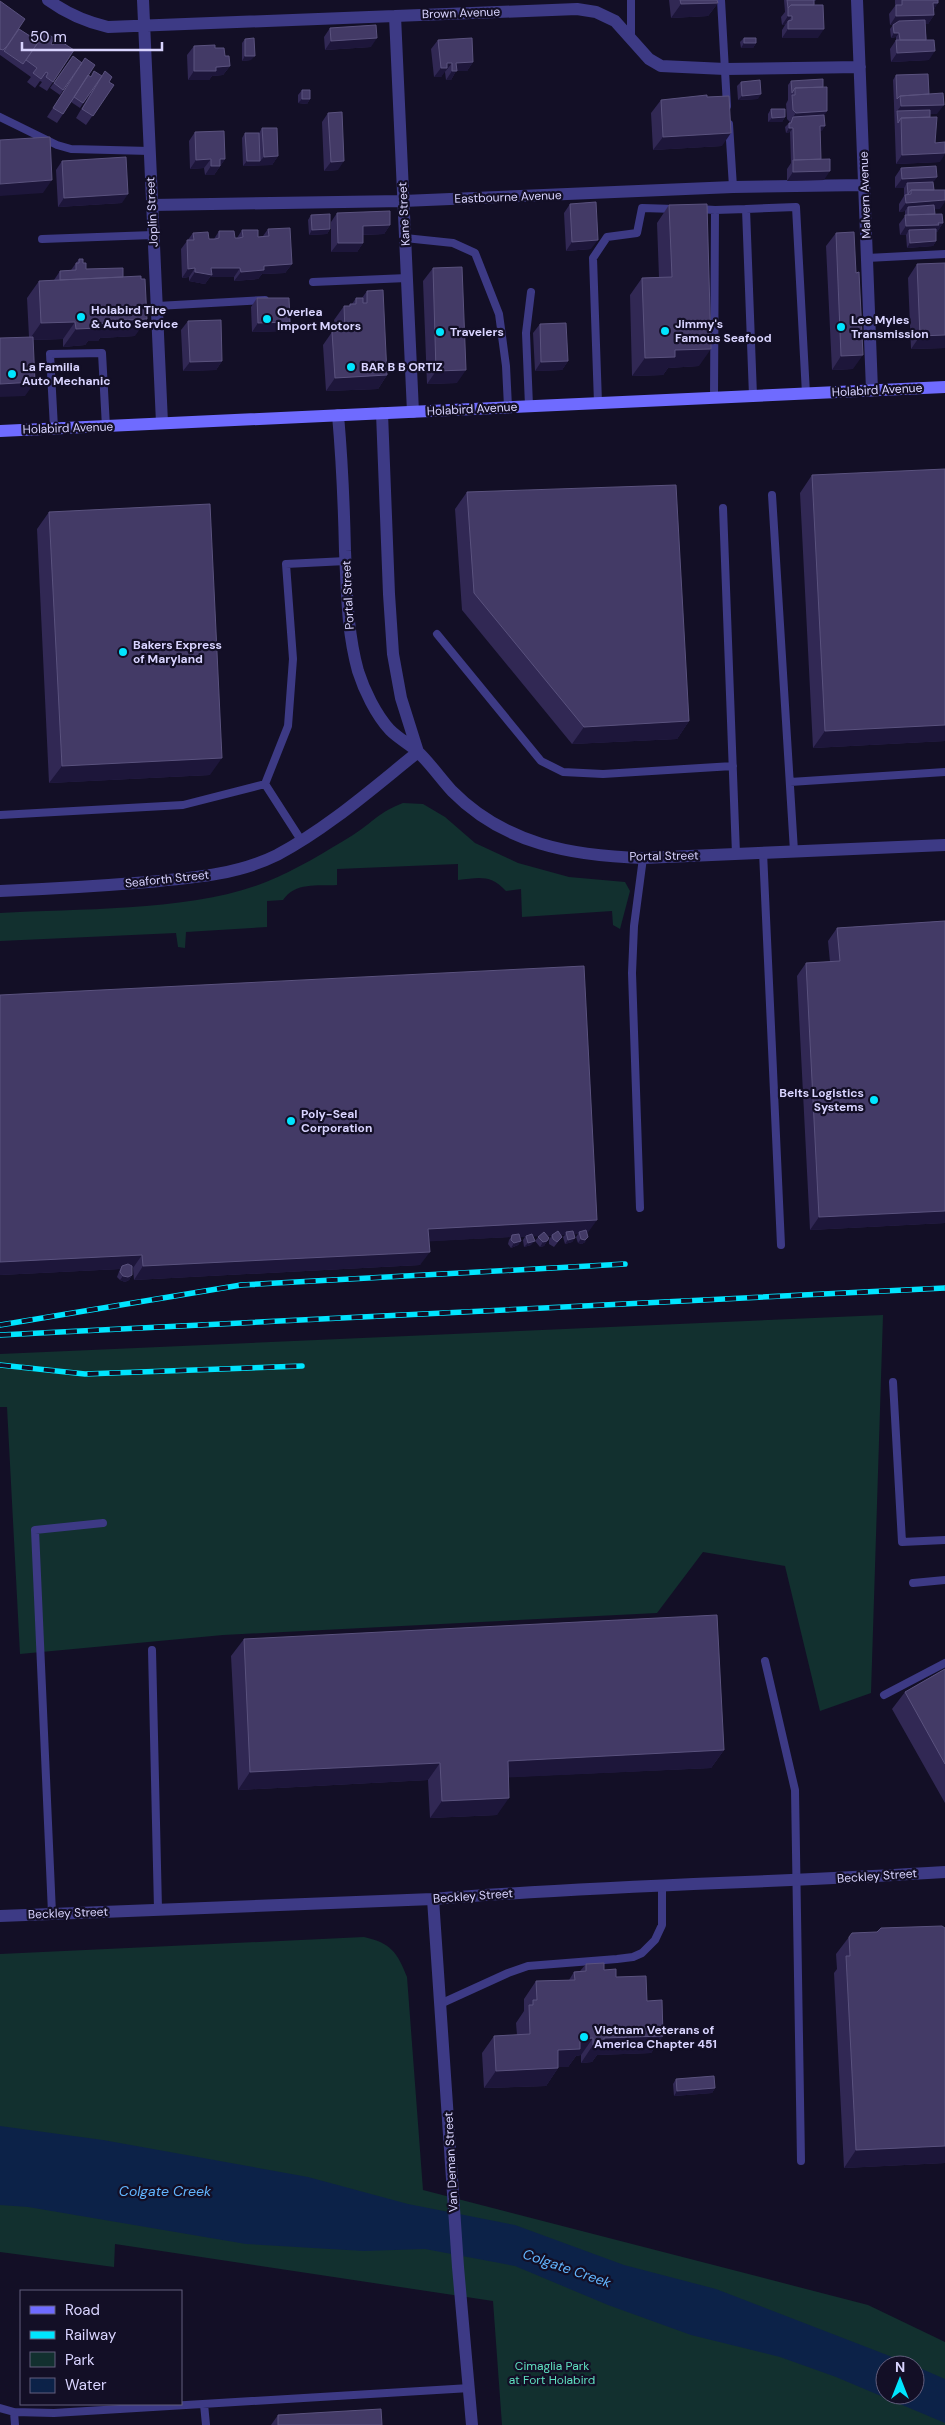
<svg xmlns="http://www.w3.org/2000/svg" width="945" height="2425" viewBox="0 0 945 2425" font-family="'DM Sans',sans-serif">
	<rect width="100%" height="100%" fill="#130f26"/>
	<path fill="#12302f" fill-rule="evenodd" d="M403,803L423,804L445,817L475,843L518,863L569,877L625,882L630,891L620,929L613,925L612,911L522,917L521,889L506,891C490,874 479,878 458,880V864L337,869V885C317,886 295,882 283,900L267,901V927L186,932L185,948L178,947L176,933L0,941V913C81,908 191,912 266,882C296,870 325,852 353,835C373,822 379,812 403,803Z
		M883,1315L871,1693L820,1711L785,1566L703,1552L657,1613L223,1635L20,1654L7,1407H0V1354Z
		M364,1937C391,1943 397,1952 407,1977L423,2190L868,2305L945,2342V2425H502L493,2301L115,2244L114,2267L0,2252V1954ZM885,2365H915V2395H885Z"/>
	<path fill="#0c2248" d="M0,2126L103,2140L308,2177L408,2204L515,2225L624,2265L716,2289L913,2365H885V2395H915V2366L945,2379V2423L836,2377L780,2357L691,2335L608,2305L515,2266L425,2249L364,2251L246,2244L28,2207L0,2205Z"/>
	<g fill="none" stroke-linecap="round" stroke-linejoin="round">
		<path stroke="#3d3a85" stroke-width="8" d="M631,0V39
			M721,0L727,106
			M0,117L57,145L71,149L150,151
			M729,124L733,187
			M699,209L715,210
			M405,238L453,243L475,253L499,314L506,366L508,407
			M42,239L153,235
			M867,258L945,254
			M313,282L407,278
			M157,306L265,300
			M753,396L746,209L796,207L806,394
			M714,398L715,210L746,209
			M598,403L593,258L607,237L637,233L642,208L675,209
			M529,406L526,333L531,292
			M54,428L50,354L102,353L106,427
			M772,495L794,851
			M723,508L736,854
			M437,634L541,761L563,772L603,774L733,766
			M790,782L945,772
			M0,815L183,805L265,784
			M301,840L265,784L288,726L293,659L286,564L346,561
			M763,852L781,1245
			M640,1208L632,973L634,926L643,858
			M893,1382L902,1542L945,1540
			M913,1583L945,1580
			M152,1650L158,1909
			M765,1661L795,1790L801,2161
			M884,1695L945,1663
			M52,1913L35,1530L103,1523
			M440,2004L508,1973L528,1966L617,1959L633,1957L642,1953L655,1940L662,1925V1887
			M204,2404L206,2425
			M0,2408L14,2412L54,2413L470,2388
			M14,2412L15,2425"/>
		<path stroke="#3d3a85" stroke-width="12" d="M48,0C66,13 86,22 108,27L577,9L596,12L615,21L649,59L661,66L725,69L860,67
			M143,0L162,423
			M857,0L872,390
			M395,16L413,412
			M152,205L403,201L733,187L864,185
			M382,413L389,594L393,654L401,698L418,752
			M338,415C342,460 344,506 345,551C347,592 347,631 358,671C364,690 376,715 390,730C398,738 409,744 417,751C430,763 440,778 452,791C504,844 572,856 643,858L945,845
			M0,891C49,889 99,886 148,882C191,878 237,875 277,855C328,828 373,788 418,752
			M433,1899L458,2267L472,2425
			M0,1916L433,1899C604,1885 775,1883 945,1872"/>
		<path stroke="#6f6bff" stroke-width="12" d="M0,431L945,387"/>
		<defs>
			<path id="rail" d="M0,1325L241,1285L625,1264
				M0,1335L945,1288
				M0,1365L85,1374L302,1366"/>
		</defs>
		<use href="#rail" stroke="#00e5ff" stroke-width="5.5"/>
		<use href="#rail" stroke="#130f26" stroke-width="4" stroke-dasharray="11" stroke-linecap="butt"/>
	</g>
	<path fill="#312854" d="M669,0H717L718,3L708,16L671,18Z
		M784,0H816L815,1H814L818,38H782V30L785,25H782L781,17L785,12Z
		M895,0H938L934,10V15L928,24H925L929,60L891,62L890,49L896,40V37L891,38L890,29L893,25H890L889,14L895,6Z
		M0,1L19,29L30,36L53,45L74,50L47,91L39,86L42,82L40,81L35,88L27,82L31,77L0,55V56Z
		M330,28L371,47L325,50L324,37Z
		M744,38L756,43L753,48H741L740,42Z
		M245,39L251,60L242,61V43Z
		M438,40L473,62L467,71H456L451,80H446L445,72H444L441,77H434L431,49Z
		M194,46L215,48L225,56L230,66L223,75L212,76L209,80H188L187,55Z
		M73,56L90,77L109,82L114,85L86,125L76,118L97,82L80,108L71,102L57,123L47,117L76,72L60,95L50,88Z
		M896,75L929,94L937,114H930V117L940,162L896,164L894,105V104L893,80Z
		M791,81L823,87L827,111L824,115L822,131H820L821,159L824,180L787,181V169L791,163L790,132L786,133L785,127L790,122L787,119L786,104L788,100V85Z
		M741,82L758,99L738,100L737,86Z
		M302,90L310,99L307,104L298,103V95Z
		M707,97L722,146L653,150L651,113L661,100Z
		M771,109L785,117L782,122H768V114Z
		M328,113L338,170L324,171L322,122Z
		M262,128L278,156L272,165L243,166L242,138L245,133H259Z
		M195,132L225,159L214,175H205L204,168L190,169L189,141Z
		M62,161L122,203L58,207L56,170Z
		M901,168L937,177L933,182L934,190L940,209H934L935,214L943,223L937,232H936V241L933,246L907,248L906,235H900L899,224L905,216V211L899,212V204L904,196V188H895V177Z
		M570,204L591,249L566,251L564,213Z
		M669,205L699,366L668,368L663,375L632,376L630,295L642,278L659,277L657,223Z
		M337,213L390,225L384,234L363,235V243L357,252H331V222Z
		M311,215L330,229L327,234L309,235L308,220Z
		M268,229L292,264L285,273L262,274L258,279L234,281V277H210L205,284L189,281V277L182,278L181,249L193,233L209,239H214L219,231L235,238H237L242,230L258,237L263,236Z
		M836,233L853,369L832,370L826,246Z
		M79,259L83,263L86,269L123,277L135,336L100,338L98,341H88L85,345L63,347V339L33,340L25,396L29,337L27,298L39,281L54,280L60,271L71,270Z
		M917,264L945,348L911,349L908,278Z
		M433,268L457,383L427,384L423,281Z
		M367,291L387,375L378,389L326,391L323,345L332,332H335L334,320L344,306H349L350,304H352L356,298H362Z
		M257,298L290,322L283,331L252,332L251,307Z
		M188,321L222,361L216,370L183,371L181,330Z
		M540,324L568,361L562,370L535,371L533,333Z
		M812,475L945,741L813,748L800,493Z
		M467,492L689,721L677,739L572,744L462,610L455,509Z
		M49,512L210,775L49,783L37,529Z
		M945,921V1223L810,1230L797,976L806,963L830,962L828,941L837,928Z
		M0,995L587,1234L585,1242L582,1244L578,1243L576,1237L578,1234H574L575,1238L572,1242L565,1244L563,1237L565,1235H561L562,1237L554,1247L549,1244V1240L552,1235L547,1236V1241L544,1246L540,1247L535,1241L539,1236H533L531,1245L524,1247L523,1240L525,1237H520L521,1241L518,1245L511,1248L508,1244L509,1240L511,1237L429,1241L420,1265L134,1280L133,1268H132V1275L129,1280L125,1282L120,1280L117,1277L120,1269L0,1275Z
		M244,1639L724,1750L711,1768L509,1777L497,1815L430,1818L428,1780L238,1790L231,1656Z
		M945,1669V1803L892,1709L905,1692Z
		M945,1928V2163L844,2168L834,1973L837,1969L836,1954L849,1937Z
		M586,1964L604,1970L616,1977L647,2001L663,2036L651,2053L597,2055L592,2062L581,2063V2055L576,2056L568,2067H558V2068L546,2086L484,2088L482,2053L494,2036L517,2035L516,2023L524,2011V1999L536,1981L569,1980L574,1972L580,1971Z
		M676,2079L715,2088L712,2093L674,2096L673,2084Z
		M278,2415L382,2425H271Z"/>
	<path fill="#1d163a" d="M718,3L708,16L671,18L681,4Z
		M933,3H938L932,12Z
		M934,15L928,24L890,25L896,16Z
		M788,16H792L785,25H782Z
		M788,29H824L818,38H782Z
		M894,33H899L896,37L891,38Z
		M377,38L371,47L325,50L331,41Z
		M744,43H756L753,48H741Z
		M935,51L929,60L891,62L897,53Z
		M245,56H255L251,60L242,61Z
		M473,62L467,71H456L451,80H446L452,71L456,63Z
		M447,63H452L441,77H434L441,68Z
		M230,66L223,75L212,76L209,80H188L194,71Z
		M761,94L758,99L738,100L742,96Z
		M302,99H310L307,104L298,103Z
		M944,105L937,114L898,115L897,111L894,115L901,106Z
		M827,111L821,120L793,117L796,113Z
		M785,117L782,122H768L772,118Z
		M820,126H825L822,131H816Z
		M789,128H793L790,132L786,133Z
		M731,133L722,146L653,150L663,137Z
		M945,153V154L940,162L896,164L902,155Z
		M278,156L272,165L243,166L247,161H260L264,157Z
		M211,159L204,168L190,169L196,160Z
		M220,159H225L214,175H205L211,166Z
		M344,161L338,170L324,171L331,162Z
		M830,171L824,180L787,181L793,172Z
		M937,177L930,186L907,183L904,188H895L902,179Z
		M52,180L43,193L0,196V184Z
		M128,194L122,203L58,207L64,198Z
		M945,200V202L940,209L908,211V207L905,211L899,212L906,203Z
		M943,223L937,232L909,230L906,235H900L906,226Z
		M390,225L384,234L357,235L363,226Z
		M330,229L327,234L309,235L312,230Z
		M598,240L591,249L566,251L572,242Z
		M936,241L933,246L907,248L910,243Z
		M338,243H363L357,252H331Z
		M292,264L285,273L262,274L258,279L234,281L241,272L264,266Z
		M195,268L189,277L182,278L188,269Z
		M211,268H240L234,277H210L205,284L189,281L195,272Z
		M147,319L135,336L100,338L98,341H88L85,345L63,347L76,329L110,321Z
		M75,322L63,339L29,340L41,323Z
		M290,322L283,331L252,332L258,323Z
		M945,335V348L911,349L920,336Z
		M711,349L699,366L668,368L663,375L632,376L645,358L675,350Z
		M863,355L853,369L832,370L841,356Z
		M222,361L216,370L183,371L190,362Z
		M568,361L562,370L535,371L541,362Z
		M466,370L457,383L427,384L436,371Z
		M387,375L378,389L326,391L335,378Z
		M35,382L25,396L0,397V384Z
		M689,721L677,739L572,744L584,727Z
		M945,725V741L813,748L825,731Z
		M222,758L210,775L49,783L62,766Z
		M945,1211V1223L810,1230L819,1217Z
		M597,1220L587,1234L579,1232L578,1234L567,1235L566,1232L565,1235L526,1237V1236L525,1237H512V1235L511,1237L419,1242L428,1229Z
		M588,1237L585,1242L582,1244L578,1243L581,1239Z
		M575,1238L572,1242L565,1244L568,1240Z
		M521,1241L518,1245L511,1248L514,1243Z
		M535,1241L531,1245L524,1247L528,1243Z
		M547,1241L544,1246L540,1247L543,1242Z
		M430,1252L420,1265L134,1280L143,1266Z
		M142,1255L133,1268L121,1269L122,1266L120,1269L0,1275V1262Z
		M132,1275L129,1280L125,1282L120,1280L123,1276Z
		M724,1750L711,1768L496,1778L508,1761Z
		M440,1763L428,1780L238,1790L250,1772Z
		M509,1798L497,1815L430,1818L442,1801Z
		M663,2036L651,2053L597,2055L592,2062L581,2063L593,2045L604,2038Z
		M593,2038L581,2055L576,2056L568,2067H545L558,2050L580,2039Z
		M558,2068L546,2086L484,2088L496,2071Z
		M715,2088L712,2093L674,2096L677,2091Z
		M945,2146V2163L844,2168L856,2150Z"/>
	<path fill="#433a66" stroke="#5a527e" d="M680,0H717L718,3L681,4Z
		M787,0H814V5H791L788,8Z
		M902,0H938V3H933L934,15L896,16V5H902Z
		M0,1L25,19L7,46L3,50L0,49V50Z
		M791,5H823L824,29H788V21L792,20V16H788V8Z
		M925,20L926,40H900L899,33H894L893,25L899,21Z
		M376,25L377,38L331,41L330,28Z
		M19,29L30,36L33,31L42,37L23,64L4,51Z
		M45,32L54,38L51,44L53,45L57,39L74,50L53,82L46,77L48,73L46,72L41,79L33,73L37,68L26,60Z
		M254,38L255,56H245V39Z
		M472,38L473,62L456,63L457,71H452V63H447V68H441L438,40Z
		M744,38H756V43H744Z
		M896,40H934L935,51L897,53Z
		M215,45V48H224L225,56H229L230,66L216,67V71H194V46Z
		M73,56L82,63L63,90L54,83Z
		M85,58L95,65L63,114L53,108Z
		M94,71L102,76L83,103L74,97L88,75L91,77Z
		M105,71L112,77L109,82L114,85L93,116L82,109Z
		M928,74L929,94L900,96L897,99L896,75Z
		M823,79V87L795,88L792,93L791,81Z
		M760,80L761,94L742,96L741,82Z
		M827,87V111L796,113L793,110L792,95H795V88Z
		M302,90H310V99H302Z
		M943,93L944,105L901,106L900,96Z
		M707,95V97L729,96L731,133L663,137L661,100Z
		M771,109H785V117L772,118Z
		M930,110V117L901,118L898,123L897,111Z
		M342,112L344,161L331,162L328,113Z
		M824,115L825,126H820L821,159L794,160L793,128H789V123H791L793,117Z
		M937,117L935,143L945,142V153L902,155L901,118Z
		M262,128H277L278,156L264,157Z
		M224,131L225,159H220V166H211V159L196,160L195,132Z
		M245,133H259L260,161H247Z
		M50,137L52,180L0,184V140Z
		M126,157L128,194L64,198L62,161Z
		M830,159V171L793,172V160Z
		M936,166L937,177L902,179L901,168Z
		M933,182L934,190H911L908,194L907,183Z
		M911,190H945V200L906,203L905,195L911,194Z
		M596,202L598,240L572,242L570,204Z
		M707,204L711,349L675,350V357L645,358L642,278L672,277L669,205Z
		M934,205L935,214L908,215V207Z
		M390,211V225L363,226V243H338L337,213Z
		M330,214V229L312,230L311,215Z
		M942,214L943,223H938L939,225L906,226L905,215Z
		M290,228L292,264L264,266V270L241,272L240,268H211L212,275L195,272V268L188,269L187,240H194L193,233L208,232L209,239H215L219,238V231H234L235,238H239L243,237L242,230H258V237L269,236L268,229Z
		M936,229V241L910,243L909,230Z
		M854,232L856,273L859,272L863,355L841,356L836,233Z
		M79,259H83V263H86V269L123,268V277L60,280V271L76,270V263H79Z
		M945,263V335L920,336L917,264Z
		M462,267L466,370L436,371L433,268Z
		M141,276V279H145L147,319L110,321V323L97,324L98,328L76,329L75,322L41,323L39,281Z
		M383,290L387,375L335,378L332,332L345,331L344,306H350V304H356V298H363V303H367V291Z
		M257,298H289L290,322L258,323Z
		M221,320L222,361L190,362L188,321Z
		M566,323L568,361L541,362L540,324Z
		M33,337L35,382L0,384V338Z
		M945,469V725L825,731L812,475Z
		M676,485L689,721L584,727L474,593L467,492Z
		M210,504L222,758L62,766L49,512Z
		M945,921V1211L819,1217L806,963L840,961L837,928Z
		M584,966L597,1220L428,1229L430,1252L143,1266L142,1255L0,1262V995Z
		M586,1230L588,1237L585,1240L581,1239L579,1232Z
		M558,1231L562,1237L557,1242L553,1239L552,1235Z
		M573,1231L575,1238L568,1240L566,1232Z
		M544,1232L549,1238L547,1241L543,1242L538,1237Z
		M519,1234L521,1241L514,1243L511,1240L512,1235Z
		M532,1234L535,1241L528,1243L526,1236Z
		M128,1264L132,1266V1275L128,1277L123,1276L120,1272L122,1266Z
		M717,1615L724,1750L508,1761L509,1798L442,1801L440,1763L250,1772L244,1639Z
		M945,1669V1764L905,1692Z
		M942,1926L945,1928V2146L856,2150L846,1956H850L849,1937L852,1933L877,1932L881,1928Z
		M604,1963V1970L616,1969V1977L646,1976L647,2001L662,2000L663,2036L604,2038V2045H593V2038L580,2039V2049L558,2050V2068L496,2071L494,2036L530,2034L529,2005H533V2000H537L536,1981L575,1980L574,1972L586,1971V1964Z
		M714,2076L715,2088L677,2091L676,2079Z
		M381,2409L382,2425H278V2415Z"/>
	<g fill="#00e5ff" stroke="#130f26" stroke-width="2">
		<circle cx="81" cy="317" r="5"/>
		<circle cx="267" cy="319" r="5"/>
		<circle cx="841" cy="327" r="5"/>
		<circle cx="665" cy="331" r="5"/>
		<circle cx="440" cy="332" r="5"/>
		<circle cx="351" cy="367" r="5"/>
		<circle cx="12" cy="374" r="5"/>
		<circle cx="123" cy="652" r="5"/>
		<circle cx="874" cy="1100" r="5"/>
		<circle cx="291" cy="1121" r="5"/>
		<circle cx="584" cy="2037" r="5"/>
	</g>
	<g text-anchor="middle" stroke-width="4.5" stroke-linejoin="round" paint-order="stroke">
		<g font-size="12" fill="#d9d4ff" stroke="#130f26">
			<text transform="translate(461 13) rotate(-2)" y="4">Brown Avenue</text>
			<text transform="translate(865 195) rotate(-92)" y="4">Malvern Avenue</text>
			<text transform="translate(508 197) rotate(-2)" y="4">Eastbourne Avenue</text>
			<text transform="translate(152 212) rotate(-93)" y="4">Joplin Street</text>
			<text transform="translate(404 214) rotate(-93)" y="4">Kane Street</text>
			<text transform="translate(877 390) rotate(-3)" y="4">Holabird Avenue</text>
			<text transform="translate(472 409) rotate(-3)" y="4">Holabird Avenue</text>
			<text transform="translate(68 428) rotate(-2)" y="4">Holabird Avenue</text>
			<text transform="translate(348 595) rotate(-93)" y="4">Portal Street</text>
			<text transform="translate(664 856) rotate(-1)" y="4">Portal Street</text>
			<text transform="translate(167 879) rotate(-6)" y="4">Seaforth Street</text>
			<text transform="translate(877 1876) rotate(-4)" y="4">Beckley Street</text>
			<text transform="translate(473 1896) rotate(-4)" y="4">Beckley Street</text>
			<text transform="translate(68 1913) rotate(-2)" y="4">Beckley Street</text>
			<text transform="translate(451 2162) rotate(-93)" y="4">Van Deman Street</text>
		</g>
		<g font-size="12" font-weight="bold" fill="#d9d4ff" stroke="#130f26" text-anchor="start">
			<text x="91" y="314">Holabird Tire<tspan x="91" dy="14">&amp; Auto Service</tspan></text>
			<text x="277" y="316">Overlea<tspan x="277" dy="14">Import Motors</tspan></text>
			<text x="851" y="324">Lee Myles<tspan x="851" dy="14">Transmission</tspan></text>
			<text x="675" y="328">Jimmy's<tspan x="675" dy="14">Famous Seafood</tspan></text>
			<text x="450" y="336">Travelers</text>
			<text x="22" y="371">La Familia<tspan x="22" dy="14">Auto Mechanic</tspan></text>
			<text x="361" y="371">BAR B B ORTIZ</text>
			<text x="133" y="649">Bakers Express<tspan x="133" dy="14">of Maryland</tspan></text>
			<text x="864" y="1097" text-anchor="end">Belts Logistics<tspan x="864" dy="14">Systems</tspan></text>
			<text x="301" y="1118">Poly-Seal<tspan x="301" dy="14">Corporation</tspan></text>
			<text x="594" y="2034">Vietnam Veterans of<tspan x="594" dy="14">America Chapter 451</tspan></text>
		</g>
		<g font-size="12" fill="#5fe0c0" stroke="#130f26">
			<text x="552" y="2370">Cimaglia Park<tspan x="552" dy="14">at Fort Holabird</tspan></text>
		</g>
		<g font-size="14" font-style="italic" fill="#62b6ff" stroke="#130f26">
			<text x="165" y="2196">Colgate Creek</text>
			<text transform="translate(567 2268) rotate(19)" y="5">Colgate Creek</text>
		</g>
	</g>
	<rect x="20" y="2290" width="162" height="115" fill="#130f26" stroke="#625e7d"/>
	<rect x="30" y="2306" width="25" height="8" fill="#6f6bff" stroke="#625e7d"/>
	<text x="65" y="2315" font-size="15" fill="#d9d4ff">Road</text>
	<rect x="30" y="2331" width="25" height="8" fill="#00e5ff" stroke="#625e7d"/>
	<text x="65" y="2340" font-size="15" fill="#d9d4ff">Railway</text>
	<rect x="30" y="2352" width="25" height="15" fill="#12302f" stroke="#625e7d"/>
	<text x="65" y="2365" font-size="15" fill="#d9d4ff">Park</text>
	<rect x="30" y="2378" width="25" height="15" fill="#0c2248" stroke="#625e7d"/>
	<text x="65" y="2390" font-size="15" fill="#d9d4ff">Water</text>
	<g transform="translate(900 2380)"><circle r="24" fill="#130f26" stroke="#625e7d"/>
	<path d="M0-4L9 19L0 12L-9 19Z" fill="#00e5ff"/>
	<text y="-8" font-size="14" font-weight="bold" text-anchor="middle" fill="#d9d4ff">N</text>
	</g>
	<path d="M22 42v8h140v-8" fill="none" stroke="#d9d4ff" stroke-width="2.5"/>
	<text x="30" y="42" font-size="15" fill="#d9d4ff" stroke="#130f26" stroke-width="4" paint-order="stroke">50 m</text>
</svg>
